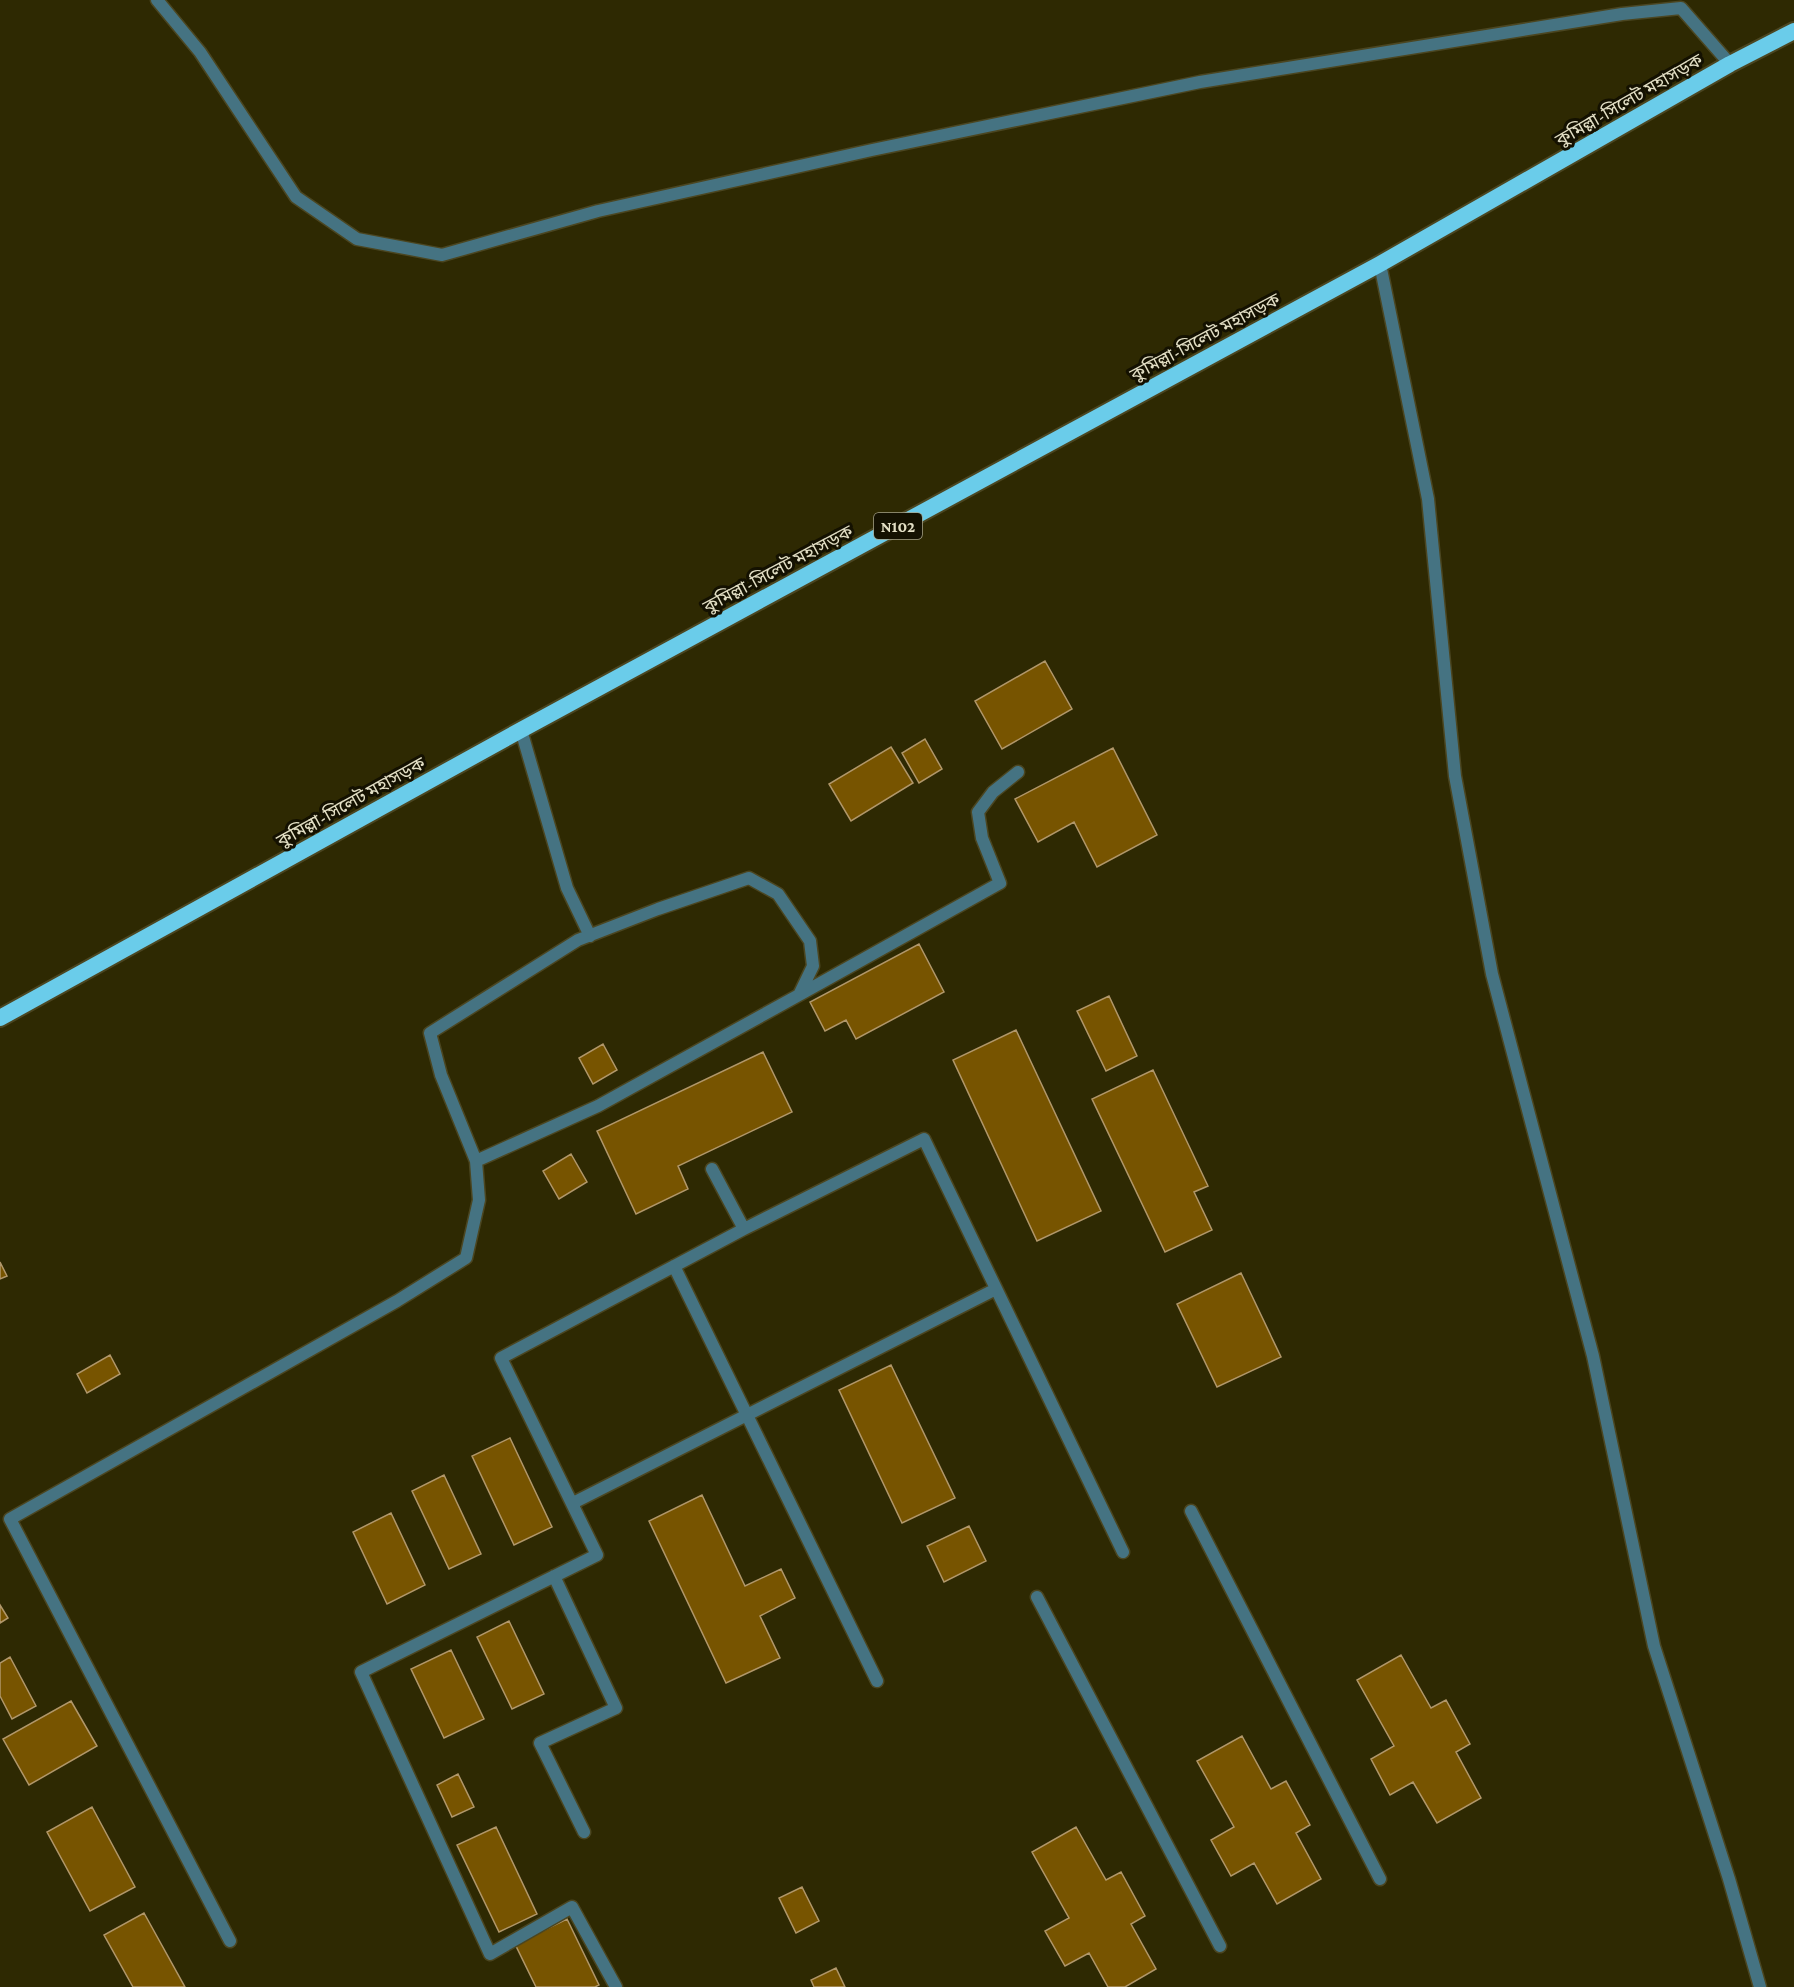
<svg xmlns="http://www.w3.org/2000/svg" width="1794" height="1987" viewBox="0 0 1794 1987" font-family="'Crimson Pro','Noto Sans Bengali',serif">
	<rect width="100%" height="100%" fill="#2e2902"/>
	<path fill="#775400" stroke="#b1976a" stroke-width="1.5" d="M1045,661L1072,709L1002,749L975,701Z
		M925,739L942,769L919,783L902,753Z
		M891,747L913,783L851,821L829,784Z
		M1113,748L1157,835L1097,867L1074,822L1038,842L1015,799Z
		M919,944L944,992L856,1039L846,1020L825,1031L810,1002Z
		M1109,996L1137,1056L1106,1071L1077,1011Z
		M1016,1030L1101,1211L1037,1241L953,1060Z
		M603,1044L617,1070L593,1084L579,1058Z
		M763,1052L792,1112L678,1166L688,1189L636,1214L597,1131Z
		M1153,1070L1208,1186L1194,1192L1212,1230L1165,1252L1092,1099Z
		M571,1154L587,1182L559,1199L543,1171Z
		M0,1262L7,1276L0,1279Z
		M1241,1273L1281,1357L1217,1387L1177,1304Z
		M110,1355L120,1374L87,1393L77,1374Z
		M891,1365L955,1498L902,1523L839,1390Z
		M510,1438L552,1527L514,1545L472,1456Z
		M444,1475L481,1554L449,1569L412,1491Z
		M702,1495L745,1586L781,1569L795,1598L760,1616L780,1658L726,1683L649,1521Z
		M391,1513L425,1585L387,1604L353,1532Z
		M969,1526L986,1561L944,1582L927,1546Z
		M0,1605L8,1618L0,1623Z
		M509,1621L544,1694L512,1709L477,1637Z
		M451,1650L484,1719L444,1738L411,1669Z
		M1401,1655L1431,1708L1446,1700L1470,1744L1456,1752L1481,1798L1437,1823L1413,1782L1390,1795L1371,1759L1394,1746L1357,1680Z
		M10,1657L36,1706L12,1719L0,1696V1663Z
		M71,1701L97,1746L29,1785L3,1739Z
		M1242,1736L1271,1789L1286,1781L1310,1825L1296,1833L1321,1879L1277,1904L1254,1863L1231,1876L1211,1840L1234,1827L1197,1761Z
		M458,1774L474,1807L452,1817L437,1785Z
		M92,1807L135,1887L90,1911L47,1832Z
		M496,1827L537,1914L499,1932L457,1845Z
		M1076,1827L1106,1880L1121,1872L1145,1916L1131,1924L1156,1969L1125,1987H1108L1089,1953L1065,1966L1045,1931L1069,1918L1032,1852Z
		M802,1887L819,1921L796,1933L779,1898Z
		M144,1913L185,1987H133L104,1935Z
		M567,1919L599,1985L595,1987H536L515,1944Z
		M836,1968L845,1987H814L811,1980Z"/>
	<g fill="none" stroke-linecap="round" stroke-linejoin="round">
		<defs>
			<path id="service" d="M521,730L567,888L590,936
				M799,995L1000,883L982,838L978,812L993,792L1018,772
				M744,1229L924,1139L1123,1552
				M674,1266L877,1681
				M573,1503L996,1289
				M1191,1511L1380,1879
				M554,1576L616,1708L540,1743L584,1832
				M1037,1597L1220,1946
				M230,1941L10,1519L397,1301L466,1258L479,1200L476,1161L441,1075L430,1033L578,940L658,909L749,878L778,894L810,941L813,966L799,995L598,1106L476,1161
				M616,1987L572,1907L490,1954L361,1672L597,1555L501,1358L744,1229L712,1169"/>
			<path id="minor" d="M157,0L200,52L296,197L357,239L442,255L598,211L872,150L1200,82L1622,14L1681,8L1730,64
				M1380,264L1428,499L1455,776L1492,974L1593,1356L1654,1646L1729,1879L1760,1987"/>
			<path id="trunk" d="M0,1018L521,730L1380,264L1730,64L1794,31"/>
		</defs>
		<use href="#service" stroke="#4b4621" stroke-width="15"/>
		<use href="#minor" stroke="#4b4621" stroke-width="15"/>
		<use href="#trunk" stroke="#4b4621" stroke-width="20"/>
		<use href="#service" stroke="#457382" stroke-width="12"/>
		<use href="#minor" stroke="#457382" stroke-width="12"/>
		<use href="#trunk" stroke="#6accea" stroke-width="16"/>
	</g>
	<g text-anchor="middle" stroke-width="6" stroke-linejoin="round" paint-order="stroke">
		<rect fill="#141101" stroke="#a5a18a" stroke-width="1.5" x="874" y="513" width="48" height="26" rx="4.5"/>
		<g font-size="16" font-weight="bold" fill="#e3dfc5">
			<text x="898" y="532">N102</text>
		</g>
		<g font-size="18" fill="#e3dfc5" stroke="#141101">
			<text transform="translate(1629 100) rotate(-30)" y="6">কুমিল্লা-সিলেট মহাসড়ক</text>
			<text transform="translate(1205 337) rotate(-28)" y="6">কুমিল্লা-সিলেট মহাসড়ক</text>
			<text transform="translate(778 569) rotate(-28)" y="6">কুমিল্লা-সিলেট মহাসড়ক</text>
			<text transform="translate(351 802) rotate(-29)" y="6">কুমিল্লা-সিলেট মহাসড়ক</text>
		</g>
	</g>
</svg>
